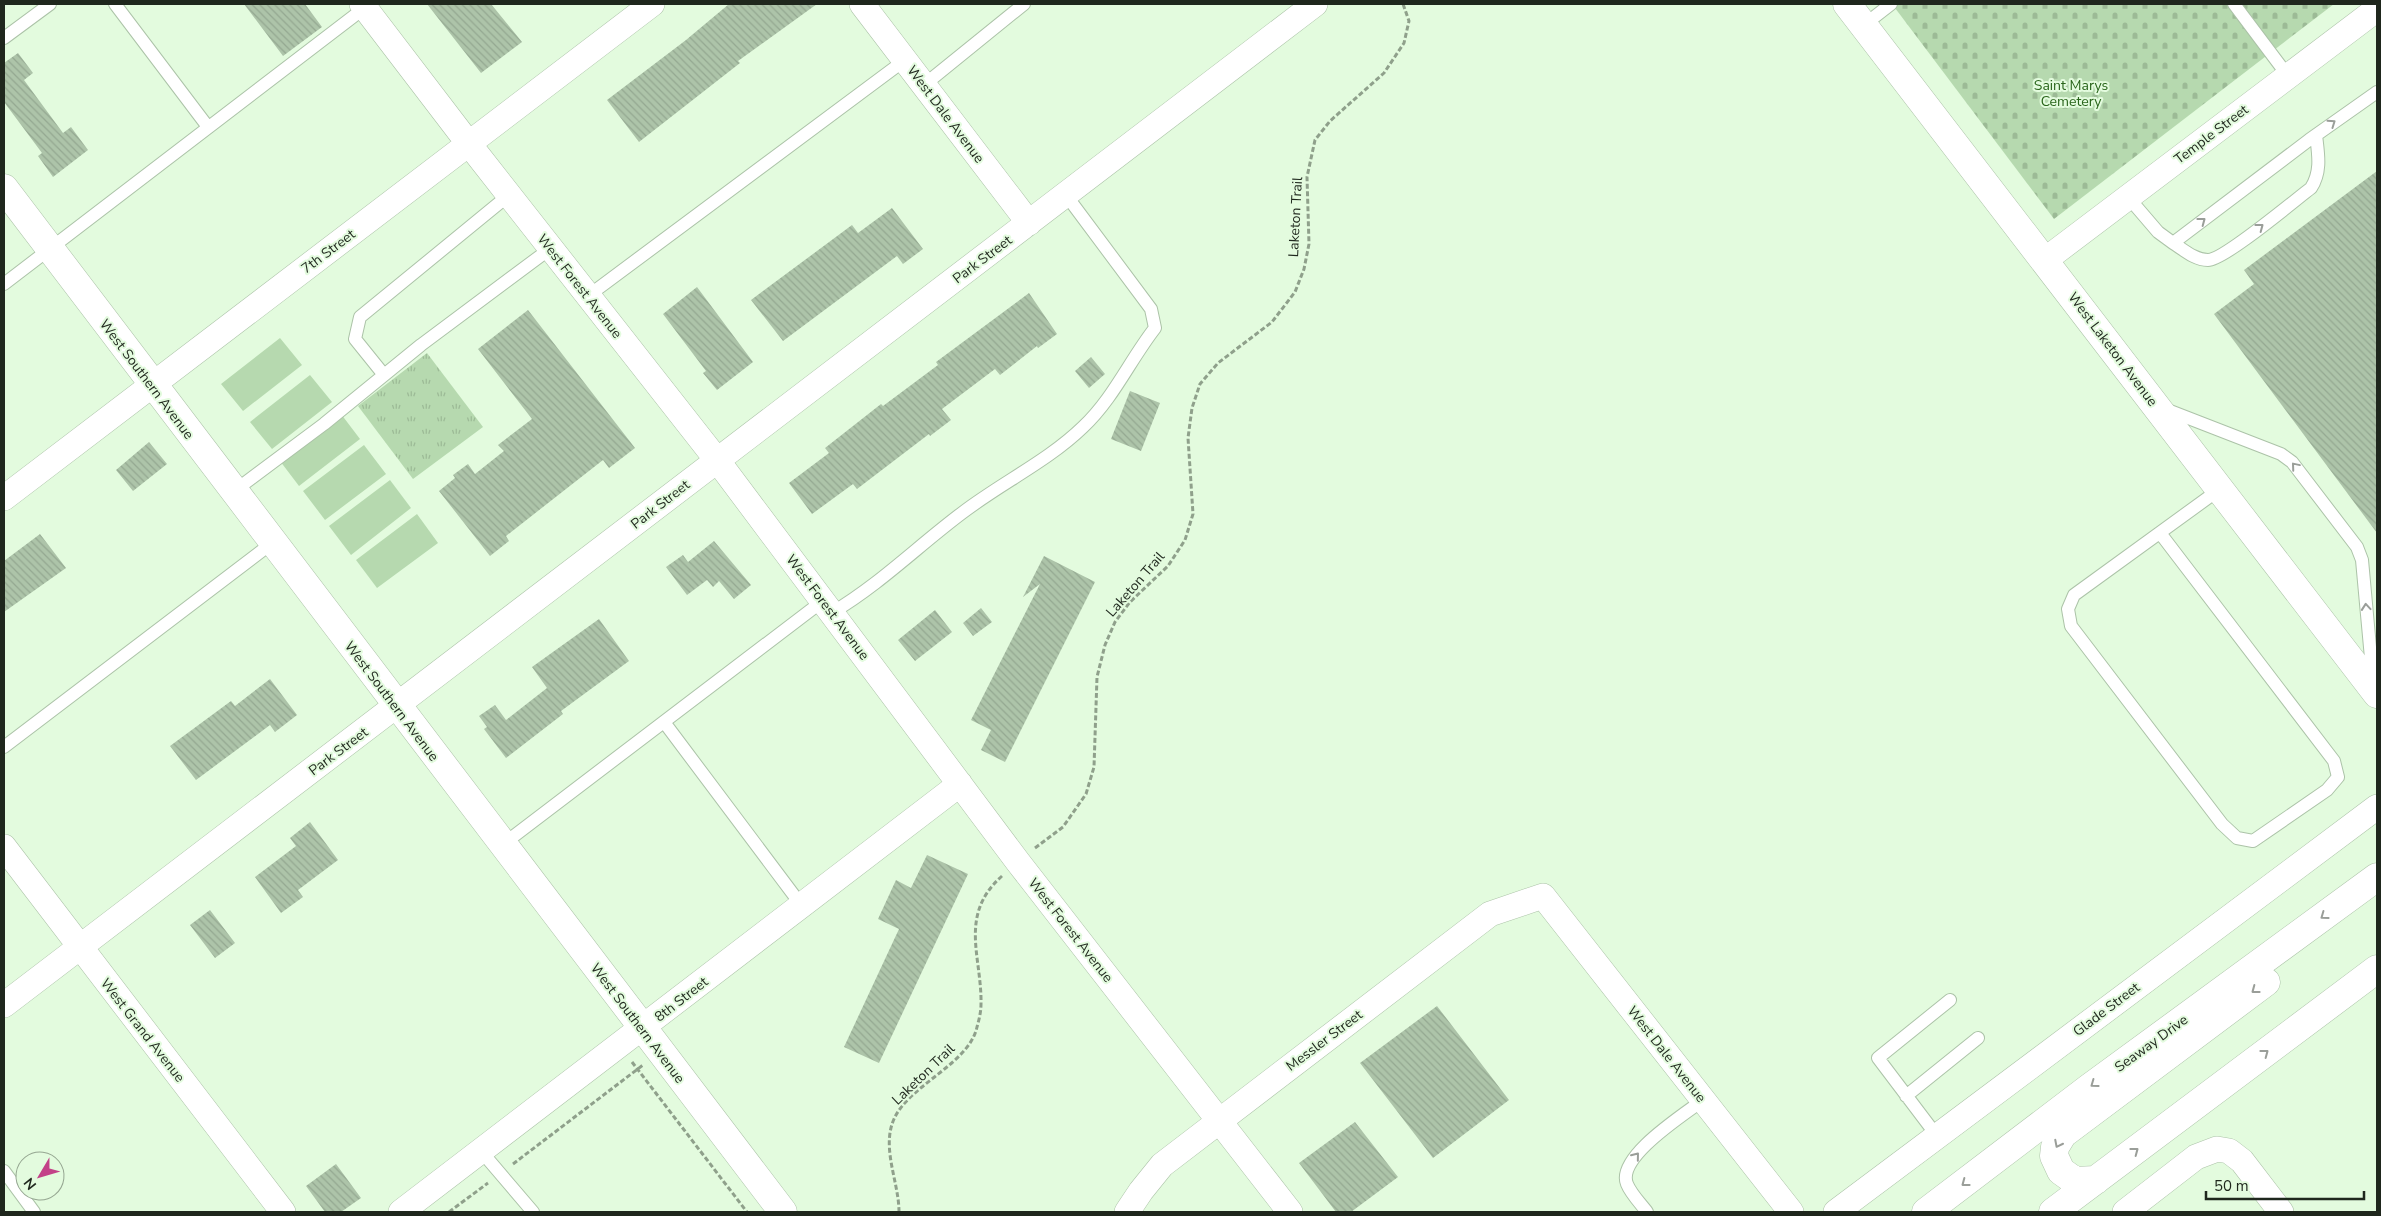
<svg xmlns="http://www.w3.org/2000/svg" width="2381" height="1216" viewBox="0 0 2381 1216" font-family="'Nunito Sans',sans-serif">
	<defs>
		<pattern id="grass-tufts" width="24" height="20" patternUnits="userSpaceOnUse" patternTransform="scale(1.25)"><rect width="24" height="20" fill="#b6d9af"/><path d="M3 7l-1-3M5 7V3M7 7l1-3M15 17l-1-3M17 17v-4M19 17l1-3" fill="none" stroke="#9cba96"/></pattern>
		<pattern id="cemetery-stones" width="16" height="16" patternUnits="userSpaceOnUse" patternTransform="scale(1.25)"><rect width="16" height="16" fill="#b6d9af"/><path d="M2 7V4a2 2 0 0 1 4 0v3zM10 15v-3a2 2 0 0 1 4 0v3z" fill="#9cba96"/></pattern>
		<pattern id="building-back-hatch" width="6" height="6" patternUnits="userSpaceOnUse" patternTransform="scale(1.25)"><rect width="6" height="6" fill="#adc4a9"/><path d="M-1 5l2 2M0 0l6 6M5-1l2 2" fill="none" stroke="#94a891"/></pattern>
	</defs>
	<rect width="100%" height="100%" fill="#e3fbde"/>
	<path fill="url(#grass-tufts)" d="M427,353L483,427L413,479L358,406Z"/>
	<path fill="url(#cemetery-stones)" d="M1892,4H2334L2054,219Z"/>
	<path fill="#b6d9af" d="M280,338L302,365L243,411L221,384Z
		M310,375L332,402L272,449L250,422Z
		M338,410L360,439L299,486L277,457Z
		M364,445L386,474L325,520L303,491Z
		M390,480L411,508L351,555L329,526Z
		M417,514L438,543L377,588L356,560Z"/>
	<path fill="url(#building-back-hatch)" d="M244,4H305L322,27L283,56Z
		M427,4H491L522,42L481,73Z
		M729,4H817L738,61L740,63L639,142L607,100L686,40Z
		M18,53L33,73L24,80L63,133L71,127L88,150L53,177L38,156L42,153L4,102V63Z
		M2377,171V533L2214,314L2254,284L2244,270Z
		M892,208L923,249L903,264L897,256L783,341L751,300L852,225L858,233Z
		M697,287L753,362L717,390L703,373L706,371L663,314Z
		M1029,293L1057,334L1038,348L1037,346L1000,375L995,369L942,409L951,420L930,436L929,434L857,489L853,484L812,514L789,483L829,453L825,448L881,404L883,406L938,365L936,362Z
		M528,310L635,448L609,468L603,460L506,536L509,541L490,556L439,491L455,478L453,475L468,464L475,474L504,451L498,445L532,419L478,349Z
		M1091,357L1105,374L1089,388L1075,371Z
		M1130,391L1160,403L1141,451L1111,439Z
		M149,442L167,464L133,491L116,470Z
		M40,534L66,568L4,612V561Z
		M714,541L751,585L734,599L719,581L713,587L707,580L687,595L666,567L683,555L688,562Z
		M1044,556L1095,582L1005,762L981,750L991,730L971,720L1040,584L1023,597Z
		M981,608L992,622L973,636L963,623Z
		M935,610L952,632L915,661L898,640Z
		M599,619L629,661L561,711L563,714L506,758L484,729L487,727L479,716L495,705L506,720L547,688L532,667Z
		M270,679L297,715L275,732L270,725L196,780L170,746L231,701L235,706Z
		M310,822L338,860L298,890L303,897L281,913L255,877L296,846L290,838Z
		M927,855L968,874L879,1063L844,1047L899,929L878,919L896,880L911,888Z
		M210,910L235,943L215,958L190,925Z
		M1437,1006L1509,1100L1433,1158L1360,1063Z
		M1355,1122L1398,1177L1351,1212H1336L1299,1163Z
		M336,1164L361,1198L341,1212H325L306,1186Z"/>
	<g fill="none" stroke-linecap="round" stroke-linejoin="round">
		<defs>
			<path id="service" d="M115,4L208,127
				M2234,4L2288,76
				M1864,25L1891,4
				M4,38L50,4
				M924,85L1024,4
				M2128,197L2158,232L2173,243L2309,140L2377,92
				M2173,243C2184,250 2195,260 2208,260C2224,260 2295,200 2311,188C2322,171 2318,153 2316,135
				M4,284L367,6
				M588,296L905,60
				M384,375L355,339L360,317L509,195
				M2165,409L2281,454L2292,462L2357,547L2362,560L2373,680
				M233,492L324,424L421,345L551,248
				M2160,533L2334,761L2338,777L2327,790L2253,841L2237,838L2222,824L2071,626L2068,609L2074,595L2220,489
				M833,612C880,584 918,546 962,513C1001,483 1048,461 1083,427C1113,399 1130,360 1155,328L1151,309L1066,195
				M664,722L802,906
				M4,747L272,543
				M502,845L824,600
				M1906,1096L1978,1038
				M1937,1136L1878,1058L1950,1000
				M481,1151L533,1212
				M4,1171L34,1212
				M1647,1212C1641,1204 1631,1194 1627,1184C1616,1157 1685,1114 1703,1100"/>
			<path id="minor" d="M362,4L469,144L717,460L1018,862L1290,1212
				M862,4L1029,223
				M2045,260L2377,9
				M4,498L652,4
				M4,847L283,1212
				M4,1005L1315,4
				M401,1212L960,784
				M1127,1212L1141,1191L1162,1165L1490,914L1543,896L1791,1212
				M1836,1212L2377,807
				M2125,1212L2196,1157L2217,1149L2229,1151L2242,1161L2281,1212"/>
			<path id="tertiary" d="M4,188L783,1212"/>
			<path id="secondary" d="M1847,4L2377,694"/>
			<path id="trunk" d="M2096,1180L2075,1181L2061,1171L2054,1156L2055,1147L2063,1134L2266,982
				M1926,1212L2089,1088L2377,877
				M2053,1212L2377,969"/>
		</defs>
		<use href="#service" stroke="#acc3a8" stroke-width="14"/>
		<use href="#minor" stroke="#acc3a8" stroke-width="26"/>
		<use href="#tertiary" stroke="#acc3a8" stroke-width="29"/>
		<use href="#secondary" stroke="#acc3a8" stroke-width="29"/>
		<use href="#trunk" stroke="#acc3a8" stroke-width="29"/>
		<path stroke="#8fa08b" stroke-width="3" stroke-dasharray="5 2.5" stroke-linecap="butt" d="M1035,848L1063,827L1086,794L1094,767L1097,677L1105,645L1115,622L1130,602L1168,566L1185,540L1193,514L1188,438L1192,408L1200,384L1218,363L1272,322L1295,292L1304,269L1309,244L1307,177L1315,140L1330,121L1384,73L1404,43L1409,21L1403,4
			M632,1062L747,1212
			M513,1164L643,1065
			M449,1212L488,1183
			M899,1212C899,1182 881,1148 894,1119C909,1085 969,1064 977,1027C979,1020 981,1012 981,1004C982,957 958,915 1002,876"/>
		<use href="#service" stroke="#fff" stroke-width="12"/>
		<use href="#minor" stroke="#fff" stroke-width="25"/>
		<use href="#tertiary" stroke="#fff" stroke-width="28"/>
		<use href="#secondary" stroke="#fff" stroke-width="28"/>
		<use href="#trunk" stroke="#fff" stroke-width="28"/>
	</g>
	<defs><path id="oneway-chevron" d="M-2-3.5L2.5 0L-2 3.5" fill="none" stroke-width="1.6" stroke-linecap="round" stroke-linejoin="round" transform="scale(1.25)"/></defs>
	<g stroke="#9a9e99">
		<use href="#oneway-chevron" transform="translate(2332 123) rotate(-35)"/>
		<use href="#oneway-chevron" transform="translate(2202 221) rotate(-37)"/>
		<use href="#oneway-chevron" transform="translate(2260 227) rotate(-37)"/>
		<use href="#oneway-chevron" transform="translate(2295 466) rotate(-130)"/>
		<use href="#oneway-chevron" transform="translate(2366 607) rotate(-95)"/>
		<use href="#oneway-chevron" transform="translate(2324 916) rotate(144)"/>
		<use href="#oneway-chevron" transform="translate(2255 990) rotate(143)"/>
		<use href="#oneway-chevron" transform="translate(2265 1053) rotate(-37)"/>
		<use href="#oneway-chevron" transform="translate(2094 1084) rotate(144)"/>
		<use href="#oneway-chevron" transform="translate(2058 1144) rotate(117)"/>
		<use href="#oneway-chevron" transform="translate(2135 1151) rotate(-37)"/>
		<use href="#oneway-chevron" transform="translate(1636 1156) rotate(-51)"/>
		<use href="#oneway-chevron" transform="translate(1965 1183) rotate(143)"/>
	</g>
	<g text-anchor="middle" stroke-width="4" stroke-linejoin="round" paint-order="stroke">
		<g font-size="14" fill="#29651b" stroke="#e3fbde">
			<text x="2071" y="90">Saint Marys<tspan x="2071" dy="16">Cemetery</tspan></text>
		</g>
		<g font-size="14" fill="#1f271d" stroke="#e3fbde">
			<text transform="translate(946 114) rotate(53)" y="5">West Dale Avenue</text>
			<text transform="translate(2211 134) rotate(-37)" y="5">Temple Street</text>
			<text transform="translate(1295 217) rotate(-87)" y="5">Laketon Trail</text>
			<text transform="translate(328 251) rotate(-37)" y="5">7th Street</text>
			<text transform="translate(982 259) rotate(-37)" y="5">Park Street</text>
			<text transform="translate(580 286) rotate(52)" y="5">West Forest Avenue</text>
			<text transform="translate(2113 349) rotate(53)" y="5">West Laketon Avenue</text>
			<text transform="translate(147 379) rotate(53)" y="5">West Southern Avenue</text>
			<text transform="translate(660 504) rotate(-38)" y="5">Park Street</text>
			<text transform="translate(1135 584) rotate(-49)" y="5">Laketon Trail</text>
			<text transform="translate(828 607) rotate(53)" y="5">West Forest Avenue</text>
			<text transform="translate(392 701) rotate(53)" y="5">West Southern Avenue</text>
			<text transform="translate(338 751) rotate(-37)" y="5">Park Street</text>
			<text transform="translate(1071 930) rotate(52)" y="5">West Forest Avenue</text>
			<text transform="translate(681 999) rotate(-38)" y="5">8th Street</text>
			<text transform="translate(2106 1009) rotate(-37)" y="5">Glade Street</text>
			<text transform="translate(638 1023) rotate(53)" y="5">West Southern Avenue</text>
			<text transform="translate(143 1030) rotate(52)" y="5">West Grand Avenue</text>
			<text transform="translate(1324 1040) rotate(-37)" y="5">Messler Street</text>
			<text transform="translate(2151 1043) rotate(-36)" y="5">Seaway Drive</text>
			<text transform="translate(1667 1054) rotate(52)" y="5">West Dale Avenue</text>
			<text transform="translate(923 1074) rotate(-44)" y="5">Laketon Trail</text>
		</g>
	</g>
	<rect width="2381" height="1216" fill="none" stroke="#1f271d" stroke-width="10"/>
	<g transform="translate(40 1176) rotate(232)"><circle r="24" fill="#e3fbde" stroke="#95a691"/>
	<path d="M0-4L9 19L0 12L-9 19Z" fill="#c34188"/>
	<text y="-8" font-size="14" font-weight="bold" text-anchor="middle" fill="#1f271d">N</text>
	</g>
	<path d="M2206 1191v8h158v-8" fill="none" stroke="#1f271d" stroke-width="2.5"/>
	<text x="2214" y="1191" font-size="15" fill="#1f271d" stroke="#e3fbde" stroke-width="4" paint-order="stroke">50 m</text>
</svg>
